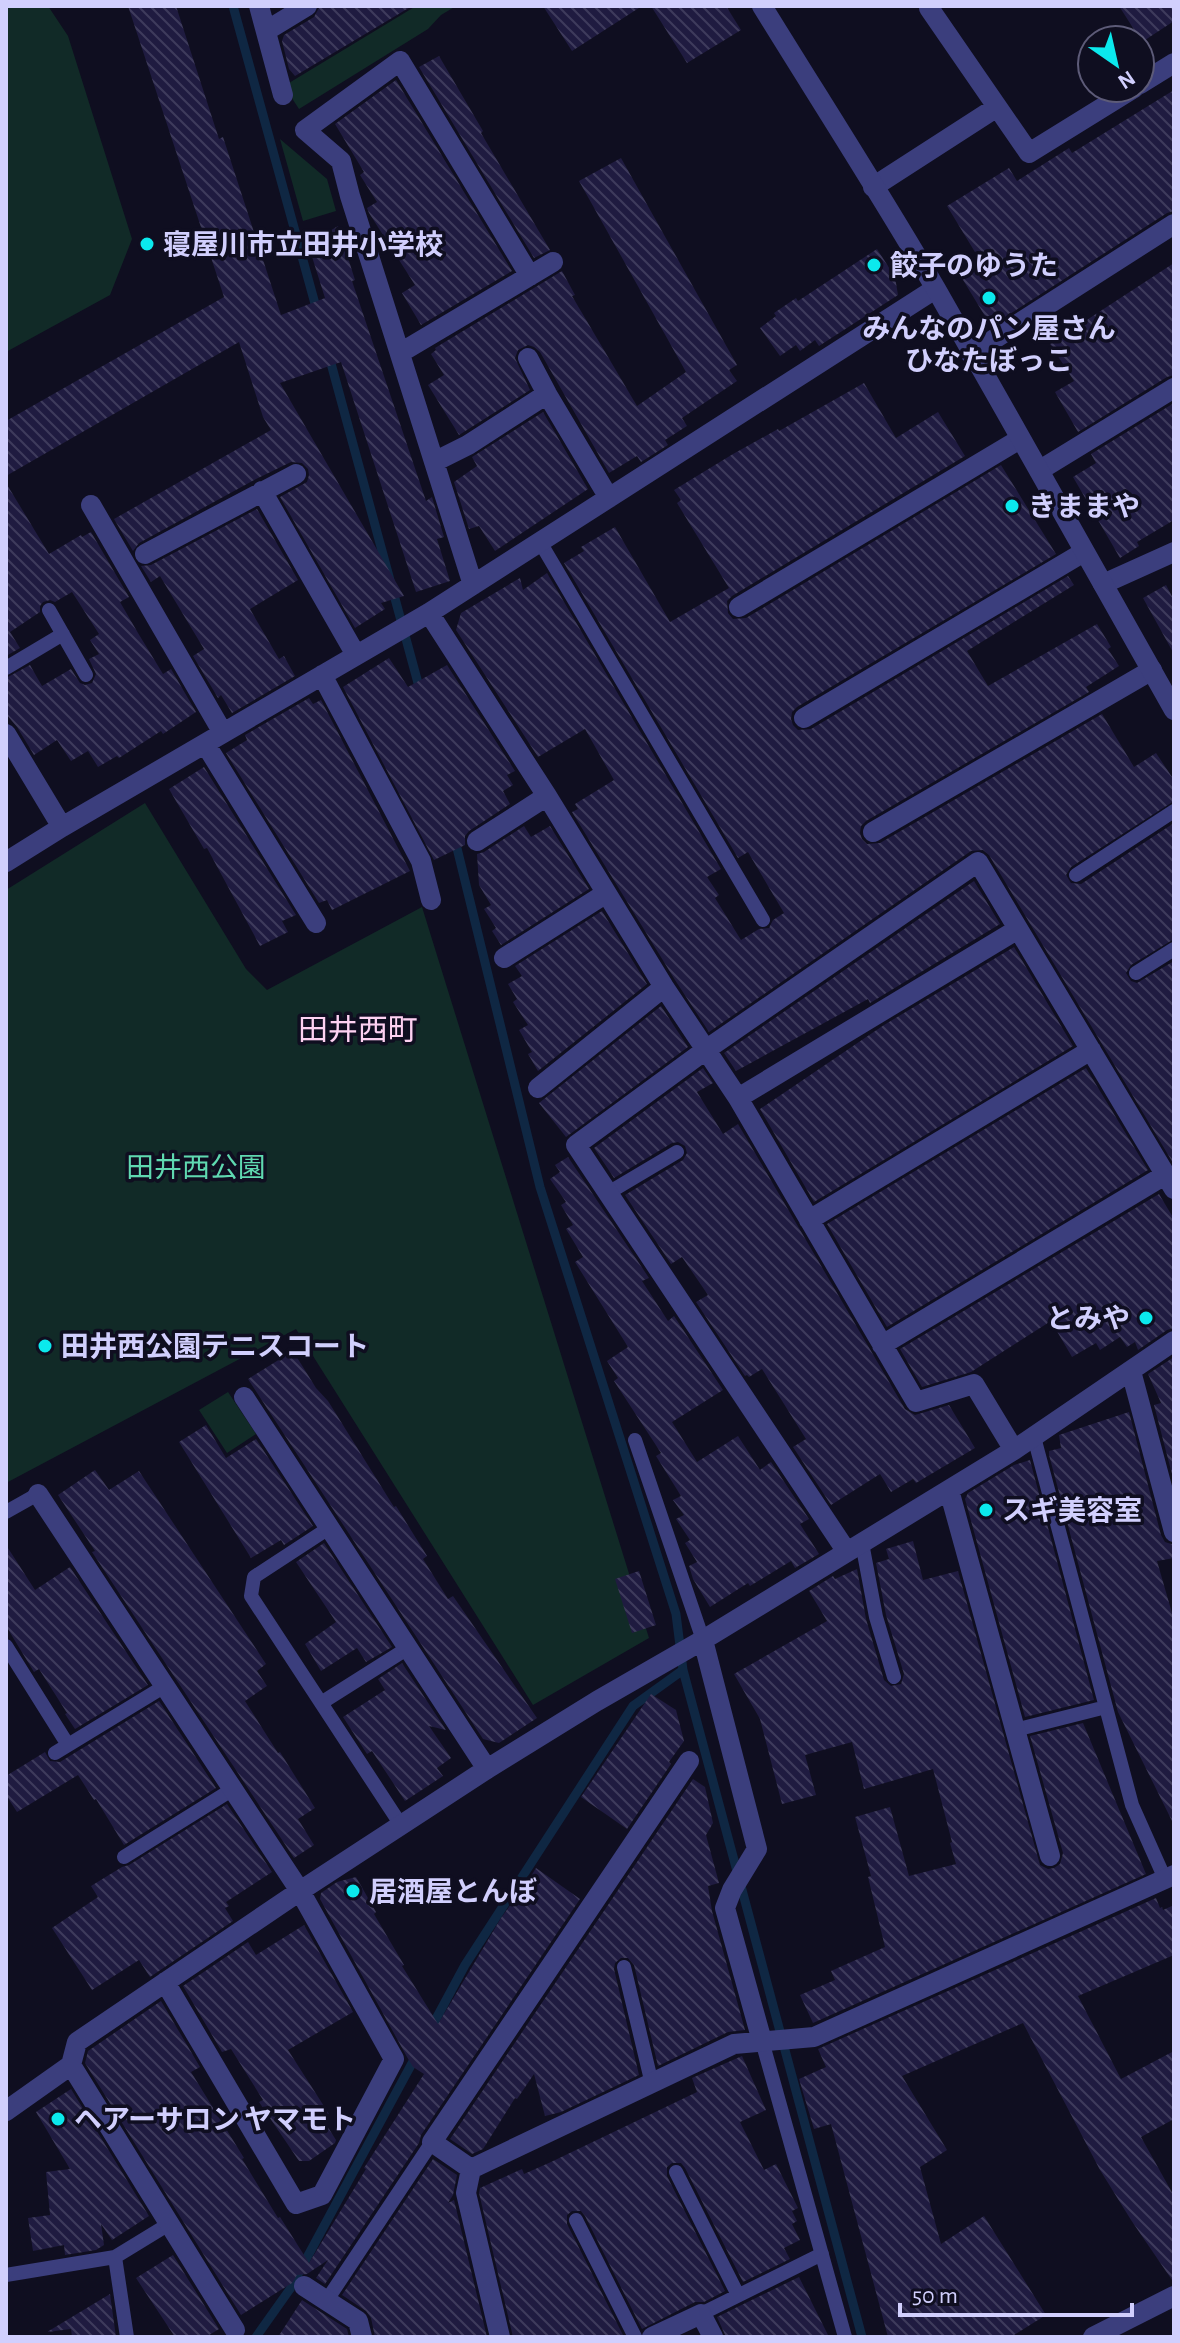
<svg xmlns="http://www.w3.org/2000/svg" width="1180" height="2343" viewBox="0 0 1180 2343" font-family="'Alegreya Sans','Noto Sans JP',sans-serif">
	<defs>
		<pattern id="building-back-hatch" width="6" height="6" patternUnits="userSpaceOnUse" patternTransform="scale(2)"><rect width="6" height="6" fill="#1f1b40"/><path d="M-1 5l2 2M0 0l6 6M5-1l2 2" fill="none" stroke="#3e3b5c"/></pattern>
	</defs>
	<rect width="100%" height="100%" fill="#0f0e20"/>
	<path fill="#112a27" d="M6,6H48L68,36L132,239L110,295L6,352Z
		M416,6H456L441,15L428,29L299,109L284,86Z
		M280,139L327,179L336,211L303,221Z
		M145,803L246,969L267,990L422,907L649,1638L533,1705L296,1329L6,1483V890Z
		M228,1392L256,1434L227,1453L199,1410Z"/>
	<g fill="none" stroke-linecap="round" stroke-linejoin="round">
		<path stroke="#0f2743" stroke-width="9" d="M233,6L317,311
			M329,356L421,694
			M455,840L540,1187L676,1614L683,1670L862,2337
			M430,2030L465,1965L633,1706L683,1670
			M256,2337L290,2289L417,2054"/>
	</g>
	<path fill="url(#building-back-hatch)" d="M128,6H176L219,139L223,137L281,315L325,298L308,244L338,226L355,280L352,281L426,501L432,497L444,537L437,539L450,581L416,592L341,362L280,383L404,596L381,603L385,609L355,628L280,497L307,482L309,475L308,469L302,463L291,462L256,479L139,543L133,551L114,519L271,430L263,417L239,342L6,476V421L224,297Z
		M320,6H412L295,76L289,69L282,41L284,35L314,17Z
		M543,6H642L572,51Z
		M651,6H726L741,30L687,63Z
		M1119,6H1174V21L1142,42Z
		M439,56L483,131L481,133L550,250L534,258L419,67Z
		M396,80L512,271L421,325L402,293L415,285L369,213L367,208L377,202L360,175L364,172L335,124Z
		M1174,90V211L1167,213L991,326L960,275L981,262L947,206L1009,168L1017,181L1069,148L1072,153Z
		M621,158L737,365L729,370L737,381L682,418L687,426L665,440L668,445L641,462L637,456L609,473L540,352L534,347L528,345L518,350L515,358L530,390L459,435L428,385L444,375L431,354L436,350L435,348L562,271L575,295L572,296L637,406L686,372L579,181Z
		M877,249L895,277L898,295L819,346L815,340L800,351L796,345L780,356L760,328L776,316L774,313L796,298L798,301Z
		M1174,263V375L1167,377L1078,432L1055,392L1074,381L1050,344Z
		M864,383L896,438L938,412L965,456L732,596L727,601L728,613L733,619L746,618L1001,465L1056,554L797,707L792,712L791,719L793,725L798,730L811,729L1068,576L1074,585L967,651L988,686L1097,624L1111,647L1108,649L1119,666L1086,687L1089,692L866,821L861,826L860,833L862,839L867,844L880,843L1102,714L1134,767L1156,753L1174,780V801L1071,867L1066,875L1071,883L1081,884L1174,823V939L1131,965L1126,973L1131,981L1137,983L1174,961L1173,1163L989,855L983,850L971,851L709,1032L675,980L572,812L578,809L575,804L614,780L585,729L538,757L456,630L461,613L520,578L523,590L547,573L721,869L707,877L719,895L715,898L741,940L759,929L769,928L773,920L784,913L748,852L738,858L564,563L584,551L581,547L615,527L670,622L729,588L677,503L681,500L674,490L733,454L778,429L779,431Z
		M1174,403V520L1137,542L1139,546L1120,558L1073,477L1096,463L1091,454Z
		M543,412L588,489L495,551L479,526L469,529L454,482L477,466L472,457Z
		M6,483L49,554L81,535L82,537L91,532L129,597L120,602L138,633L163,674L171,669L196,712L163,734L161,731L119,758L117,756L98,767L88,751L71,761L57,740L34,755L17,727L6,714V678L30,665L42,686L71,669L80,683L85,685L92,683L96,674L89,659L99,654L90,640L99,634L72,592L55,602L50,600L43,602L40,606V612L10,632L20,648L6,656Z
		M257,509L298,580L250,609L279,659L284,656L295,676L232,713L221,695L218,698L193,656L204,649L160,576L151,582L141,566L151,565Z
		M1166,585L1174,600V654L1143,598Z
		M389,658L408,687L447,665L515,771L507,775L513,785L503,791L510,804L469,831L465,836V845L434,860L343,687Z
		M309,698L313,704L321,700L410,871L332,910L327,900L319,903L226,753L247,740L245,735Z
		M204,767L296,915L282,921L288,932L260,946L207,848L204,849L169,789Z
		M524,826L531,837L550,826L589,889L501,945L492,931L496,928L484,909L491,905L479,885L477,854L484,852Z
		M974,881L1000,924L870,1003L868,999L736,1071L724,1053Z
		M602,911L647,984L538,1071L528,1054L532,1052L519,1030L528,1025L513,1002L517,999L508,984L522,976L515,966Z
		M1014,947L1073,1046L814,1202L760,1109L884,1025Z
		M661,1006L688,1047L566,1137L539,1103Z
		M703,1068L713,1083L697,1092L723,1134L738,1124L905,1409L915,1415L949,1405L975,1448L916,1483L913,1479L891,1492L880,1474L831,1505L793,1447L806,1439L762,1369L749,1377L747,1375L745,1376L696,1302L708,1295L682,1257L671,1264L625,1195L683,1160L687,1153L685,1146L678,1142L672,1143L614,1178L594,1148Z
		M1086,1068L1148,1170L887,1327L827,1224Z
		M568,1157L649,1278L642,1281L668,1321L674,1316L723,1390L672,1422L697,1462L738,1436L760,1470L771,1462L809,1519L800,1524L819,1554L795,1568L791,1561L750,1586L748,1583L710,1607L693,1579L689,1566L697,1562L685,1543L690,1540L676,1519L684,1515L673,1500L681,1496L656,1456L661,1453L614,1381L618,1378L607,1361L628,1347L575,1262L583,1257L566,1229L573,1225L561,1205L566,1202L550,1179L560,1172L555,1165Z
		M1159,1194L1174,1219V1328L1167,1330L1138,1350L1135,1342L1127,1347L1120,1337L1100,1350L1096,1343L1072,1357L1051,1321L971,1372L922,1387L900,1349Z
		M293,1351L316,1388L328,1401L394,1507L396,1506L427,1556L423,1559L448,1599L453,1596L537,1718L499,1743L483,1739L248,1379Z
		M1174,1357V1482L1154,1405L1161,1403L1148,1374Z
		M1129,1412L1161,1535L1165,1542L1174,1545V1558L1157,1561L1174,1620V1825L1118,1712L1049,1455V1451L1061,1448L1059,1435Z
		M206,1425L226,1458L256,1439L313,1526L284,1545L281,1540L251,1558L179,1442Z
		M1030,1460L1094,1700L1025,1717L965,1499L968,1493L1014,1465Z
		M95,1470L109,1490L139,1471L266,1664L257,1671L267,1686L245,1701L278,1753L280,1752L315,1808L298,1819L314,1845L294,1858L92,1552L95,1551L58,1495Z
		M913,1541L923,1580L958,1571L1040,1865L1048,1869L1054,1868L1060,1864L1063,1853L1030,1736L1083,1723L1146,1874L813,2023L800,1995L835,1980L831,1971L885,1947L868,1877L871,1876L855,1817L890,1807L909,1876L956,1864L950,1843L952,1842L933,1769L864,1789L852,1742L805,1755L816,1795L782,1804L760,1719L734,1674L827,1621L809,1591L833,1576L835,1579L857,1569L866,1619L884,1680L891,1686L901,1684L904,1674L886,1615L876,1563L889,1559L886,1549Z
		M324,1543L392,1647L366,1662L357,1648L321,1671L305,1644L336,1622L296,1562Z
		M6,1545L35,1590L70,1567L148,1685L75,1729L65,1714L67,1713L39,1669L34,1672L6,1626Z
		M639,1571L656,1625L632,1633L615,1579Z
		M402,1663L446,1730L429,1726L451,1758L437,1768L443,1776L405,1801L372,1751L367,1754L343,1717L385,1690L378,1679Z
		M651,1694L676,1710L684,1741L669,1762L671,1764L627,1829L581,1797Z
		M159,1701L216,1788L124,1845L96,1799L94,1800L78,1775L17,1812L6,1795V1776L45,1752L50,1761L60,1762Z
		M693,1779L705,1787L713,1823L706,1835L719,1883L708,1886L712,1911L745,2030L728,2032L658,2066L634,1965L628,1958H621L615,1963L614,1969L639,2075L561,2112L545,2116L534,2074L517,2099L515,2098L483,2149L472,2154L450,2139Z
		M227,1804L272,1872L226,1902L229,1906L225,1908L233,1921L150,1977L139,1960L92,1990L52,1928L98,1897L91,1886L122,1867L129,1865Z
		M536,1868L580,1899L421,2135L419,2143L325,2284L316,2278L328,2260L307,2274L297,2275L292,2283L241,2315L85,2063L88,2051L161,2001L200,2067L191,2072L244,2158L242,2159L278,2218L280,2217L309,2263L366,2169L364,2168L424,2074L413,2067L407,2057L320,1899L321,1893L337,1882L356,1877L376,1912L374,1914L404,1965L402,1966L438,2024L501,1918L511,1904L513,1905Z
		M1156,1898L1160,1908L1162,1907L1163,1910L1174,1905V1955L1078,1996L1121,2079L1174,2051V2119L1141,2137L1174,2196V2283L1131,2220L1100,2170L1023,2023L902,2076L947,2150L920,2167L941,2244L984,2216L1046,2315L1011,2337H888L831,2124L814,2129L799,2079L826,2067L818,2049Z
		M304,1925L353,2012L288,2050L329,2114L322,2118L336,2140L335,2143L309,2161H299L259,2102L263,2100L231,2049L222,2052L183,1986L248,1942L256,1955Z
		M742,2056L766,2110L740,2122L764,2170L776,2164L798,2208L792,2211L797,2221L792,2224L800,2240L784,2248L790,2259L743,2282L685,2168L681,2163H672L667,2167V2176L725,2291L704,2302H695L642,2329L585,2216L581,2211H572L567,2215V2224L624,2337H513L479,2193L480,2188L522,2169L524,2174L551,2162L697,2092L692,2078Z
		M71,2089L149,2216L112,2240L101,2224L104,2245L96,2250L65,2255L64,2245L33,2251L28,2218L50,2215L46,2172L70,2169L36,2112Z
		M433,2159L457,2175L453,2195L448,2203L454,2200L487,2337H375L371,2318L366,2311L342,2295Z
		M173,2255L219,2329L206,2337H175L136,2278Z
		M799,2277L829,2337H726L717,2317Z
		M110,2294L116,2337H72L71,2329L47,2332Z
		M302,2300L347,2329L349,2337H278Z"/>
	<g fill="none" stroke-linecap="round" stroke-linejoin="round">
		<path stroke="#3b3e7d" stroke-width="14" d="M540,542L763,920
			M49,610L86,675
			M6,668L63,634
			M1076,875L1174,811
			M1136,973L1174,949
			M608,1193L677,1152
			M1034,1437L1132,1805L1165,1879
			M635,1440L703,1640
			M6,1512L38,1494
			M329,1528L254,1577L251,1596L401,1825
			M862,1543L876,1617L894,1677
			M6,1646L68,1745
			M321,1703L408,1648
			M1015,1730L1106,1707
			M55,1753L165,1686
			M124,1857L233,1789
			M624,1967L652,2084
			M762,2041L845,2337
			M676,2172L738,2295
			M576,2220L635,2337
			M115,2257L127,2337
			M6,2275L115,2257L169,2224
			M327,2300L432,2142
			M701,2314L822,2254"/>
		<path stroke="#3b3e7d" stroke-width="20" d="M259,6L283,95
			M932,6L929,8L1029,153L1134,88
			M266,31L307,6
			M1140,84L1174,63
			M873,187L997,107
			M400,353L553,262
			M971,354L1174,224
			M528,358L547,394L609,498
			M434,462L468,445L547,394
			M1040,470L1174,388
			M262,491L356,655
			M91,505L223,733
			M145,554L296,474
			M1103,584L1174,552
			M473,585L350,196L341,161L305,130L400,61L530,276
			M739,607L1020,439
			M429,613L547,796L664,987L738,1098L916,1402L974,1384L1014,1450
			M322,675L421,861L431,900
			M804,718L1084,552
			M6,734L62,827
			M206,745L316,923
			M873,832L1152,670
			M477,841L547,796
			M6,862L62,827L429,613L935,289
			M504,958L605,894
			M538,1088L664,987
			M738,1098L1018,929
			M809,1220L1091,1050
			M882,1345L1165,1175
			M1131,1371L1174,1532
			M244,1397L487,1769
			M949,1490L1050,1856
			M38,1494L300,1891L394,2059L322,2195L296,2204L165,1982
			M847,1552L576,1145L707,1049L978,862L1174,1189
			M703,1640L757,1849L732,1890L725,1908L762,2041
			M71,2065L235,2330
			M6,2111L71,2065L77,2042L300,1891L487,1769L597,1701L703,1640L1014,1450L1174,1341
			M471,2169L432,2142L689,1761
			M304,2286L358,2321L362,2337
			M500,2337L466,2193L471,2169L734,2044L814,2037L1174,1875
			M652,2337L701,2314L713,2337
			M1093,2337L1174,2296"/>
		<path stroke="#3b3e7d" stroke-width="20" d="M762,6C820,100 880,193 936,289C1016,429 1095,570 1174,710"/>
	</g>
	<g fill="#0be9ed" stroke="#0f0e20" stroke-width="3">
		<circle cx="147" cy="244" r="8"/>
		<circle cx="874" cy="265" r="8"/>
		<circle cx="989" cy="298" r="8"/>
		<circle cx="1012" cy="506" r="8"/>
		<circle cx="1146" cy="1318" r="8"/>
		<circle cx="45" cy="1346" r="8"/>
		<circle cx="986" cy="1510" r="8"/>
		<circle cx="353" cy="1891" r="8"/>
		<circle cx="58" cy="2119" r="8"/>
	</g>
	<g text-anchor="middle" stroke-width="7" stroke-linejoin="round" paint-order="stroke">
		<g font-size="28" font-weight="bold" fill="#d1cffd" stroke="#0f0e20" text-anchor="start">
			<text x="163" y="254">寝屋川市立田井小学校</text>
			<text x="890" y="275">餃子のゆうた</text>
			<text x="989" y="338" text-anchor="middle">みんなのパン屋さん<tspan x="989" dy="32">ひなたぼっこ</tspan></text>
			<text x="1028" y="516">きままや</text>
			<text x="1130" y="1328" text-anchor="end">とみや</text>
			<text x="61" y="1356">田井西公園テニスコート</text>
			<text x="1002" y="1520">スギ美容室</text>
			<text x="369" y="1901">居酒屋とんぼ</text>
			<text x="74" y="2129">ヘアーサロン ヤマモト</text>
		</g>
		<g font-size="28" fill="#5fd9b0" stroke="#0f0e20">
			<text x="196" y="1177">田井西公園</text>
		</g>
		<g font-size="30" fill="#fdd1f1" stroke="#0f0e20">
			<text x="358" y="1040">田井西町</text>
		</g>
	</g>
	<rect width="1180" height="2343" fill="none" stroke="#d1cffd" stroke-width="16"/>
	<g transform="translate(1116 64) rotate(146)"><circle r="38" fill="#0f0e20" stroke="#5d5b78" stroke-width="2"/>
	<path d="M0-6L14 30L0 20L-14 30Z" fill="#0be9ed"/>
	<text y="-12" font-size="22" font-weight="bold" text-anchor="middle" fill="#d1cffd">N</text>
	</g>
	<path d="M900 2303v12h232v-12" fill="none" stroke="#d1cffd" stroke-width="4"/>
	<text x="912" y="2303" font-size="24" fill="#d1cffd" stroke="#0f0e20" stroke-width="6" paint-order="stroke">50 m</text>
</svg>
